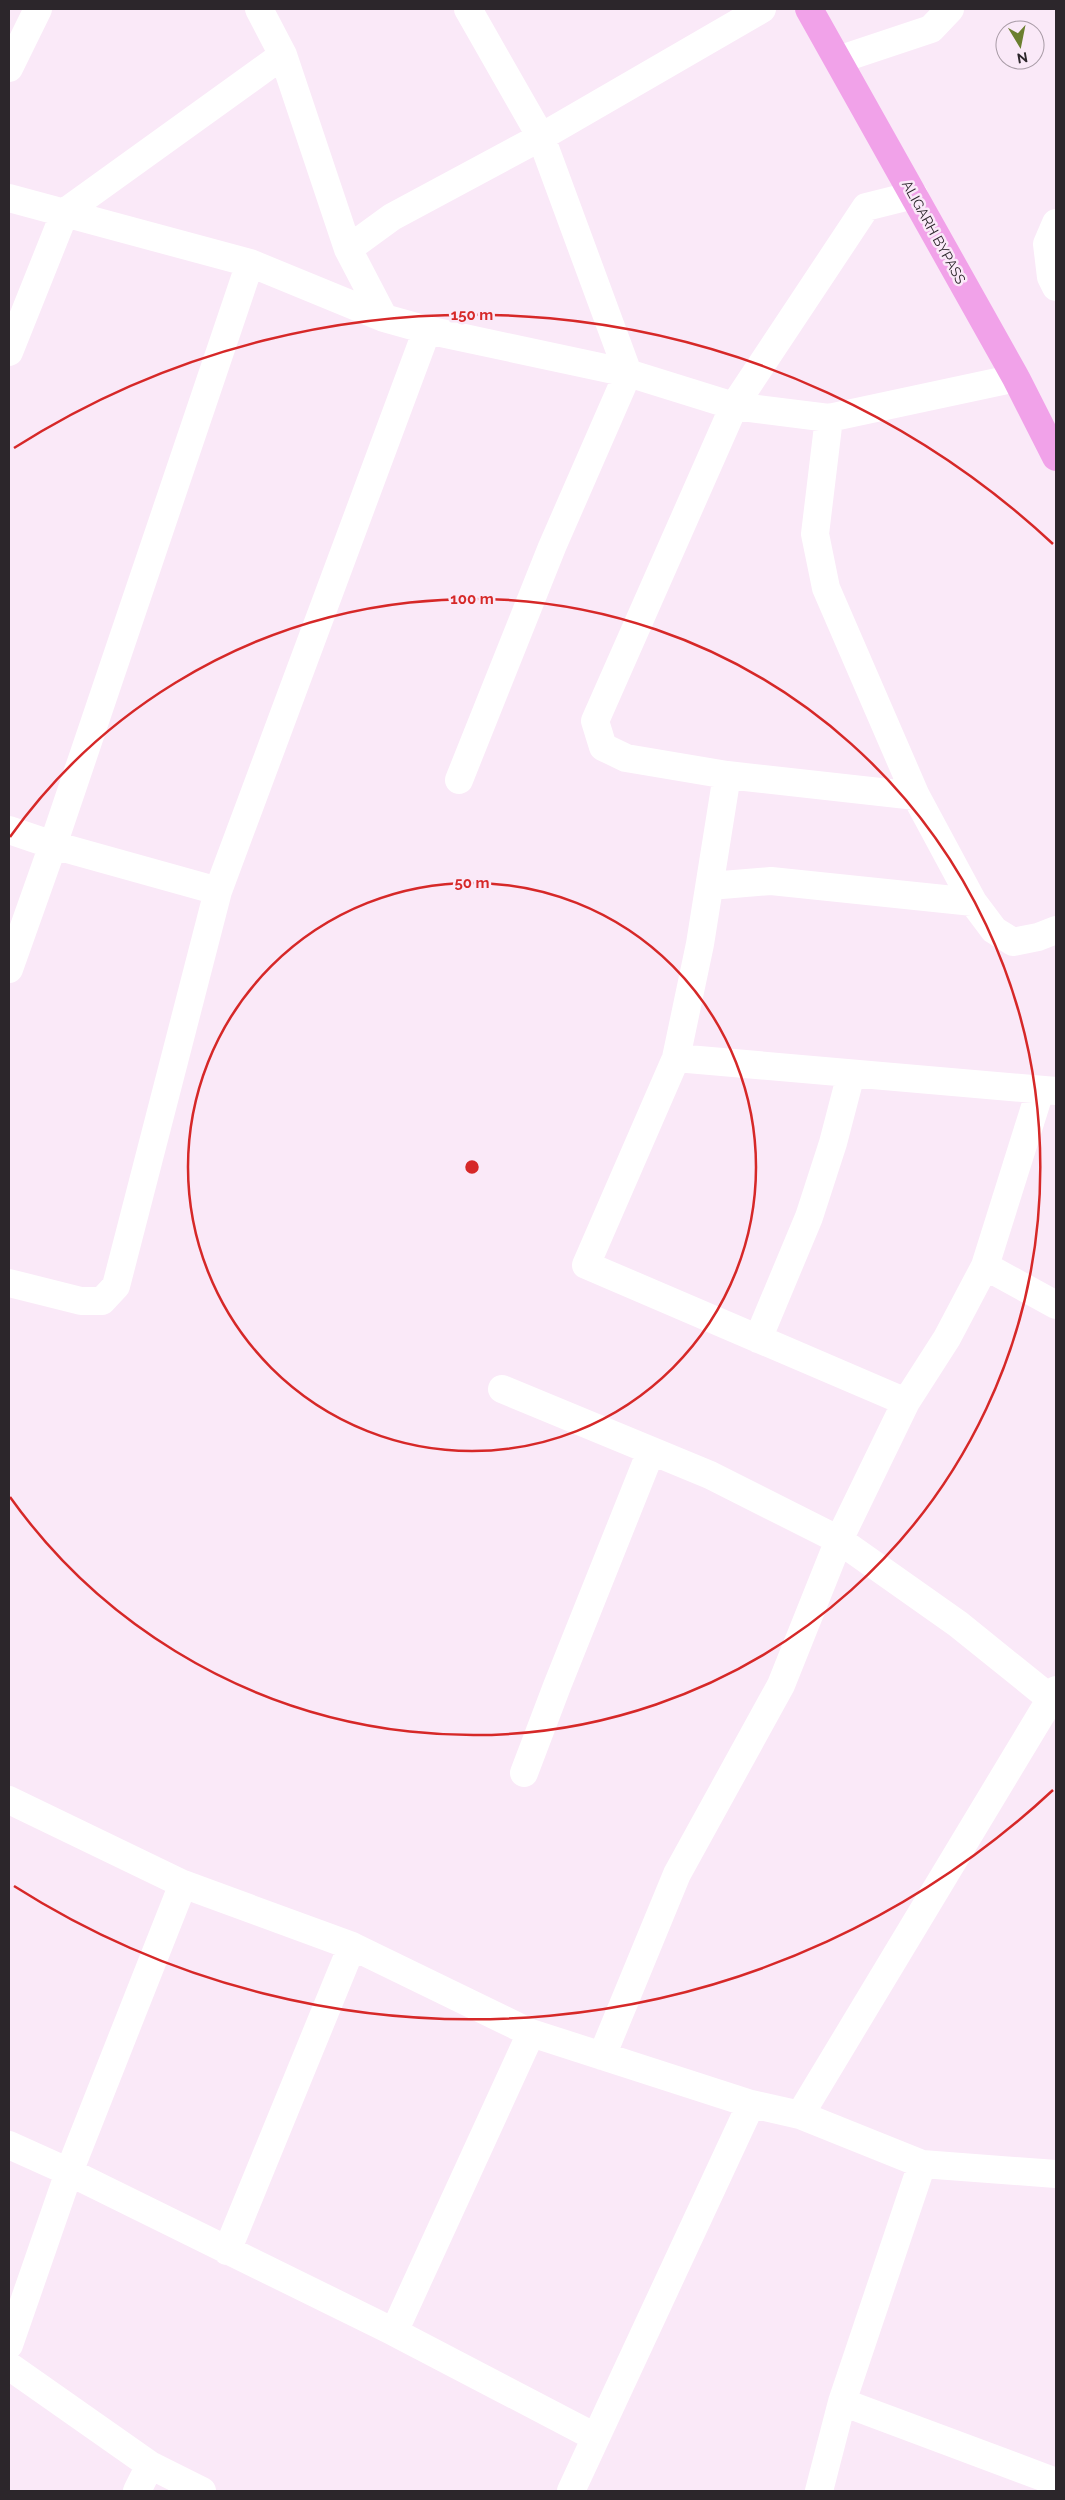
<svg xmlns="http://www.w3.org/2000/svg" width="1065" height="2500" viewBox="0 0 1065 2500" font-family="Raleway,sans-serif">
	<rect width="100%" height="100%" fill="#fae9f8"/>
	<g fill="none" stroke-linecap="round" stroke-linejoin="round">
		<path stroke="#fff" stroke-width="28" d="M259,9L283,55L348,249L384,318L427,330L628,373L734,406L829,418L1016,378
			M838,60L931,29L950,9
			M9,68L38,9
			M914,195L866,207L734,406L595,721L603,747L626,758L727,775L916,796
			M9,198L250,263L384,318
			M1056,223L1047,244L1051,277L1056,287
			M348,249L392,217L541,137L762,9
			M9,352L65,212L283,55
			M829,418L815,534L826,588L916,796L973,902L994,930L1013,942L1038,937L1056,930
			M727,775L700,944L676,1058L586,1265L906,1402
			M459,780L552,547L628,373L541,137L468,9
			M9,830L53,845L9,969
			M710,886L771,881L973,902
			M218,891L53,845L250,263
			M676,1058L1056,1091
			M985,1266L1056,1305
			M9,1283L81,1301H102L116,1286L218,891L427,330
			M758,1339L809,1217L833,1143L851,1074
			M502,1389L710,1475L839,1540L958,1624L1051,1699
			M524,1773L557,1686L651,1451
			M9,1800L183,1884L352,1946L531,2033L751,2104
			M602,2056L677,1874L781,1685L839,1540L906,1402L947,1338L985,1266L1040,1091
			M800,2115L1056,1690
			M9,2145L69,2172L394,2332L595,2437
			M227,2251L352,1946
			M394,2332L531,2033
			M9,2345L69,2172L183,1884
			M9,2366L150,2465L137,2491
			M842,2402L1056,2482
			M150,2465L202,2491
			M571,2491L751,2104L800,2115L922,2164L1056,2174
			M819,2491L842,2402L922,2164"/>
		<path stroke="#f1a2e9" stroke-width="28" d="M809,9L1016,378L1056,457"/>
	</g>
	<g fill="none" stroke="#d62828" stroke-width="2.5">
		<circle cx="472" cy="1167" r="284"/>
		<path d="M10 837A568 568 0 1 1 10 1497"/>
		<path d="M1053 1790A852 852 0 0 1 14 1886M14 448A852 852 0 0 1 1053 544"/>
	</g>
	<g text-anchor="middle" stroke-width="5" stroke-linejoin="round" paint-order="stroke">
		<g font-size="14" fill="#2c262b" stroke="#fae9f8">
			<text transform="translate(934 232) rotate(61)" y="5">ALIGARH BYPASS</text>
		</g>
	</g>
	<circle cx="472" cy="1167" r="8" fill="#d62828" stroke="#fae9f8" stroke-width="2.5"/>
	<g font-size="15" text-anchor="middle" font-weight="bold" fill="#d62828" stroke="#fae9f8" stroke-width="5" stroke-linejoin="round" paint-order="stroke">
		<text x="472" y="320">150 m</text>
		<text x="472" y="604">100 m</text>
		<text x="472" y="888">50 m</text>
	</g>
	<rect width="1065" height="2500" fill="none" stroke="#2c262b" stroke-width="20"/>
	<g transform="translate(1020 45) rotate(170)"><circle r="24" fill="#fae9f8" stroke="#a89ba6"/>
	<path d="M0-4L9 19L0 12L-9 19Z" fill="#6b7f2f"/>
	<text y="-8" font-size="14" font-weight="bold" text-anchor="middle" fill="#2c262b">N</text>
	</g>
</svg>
